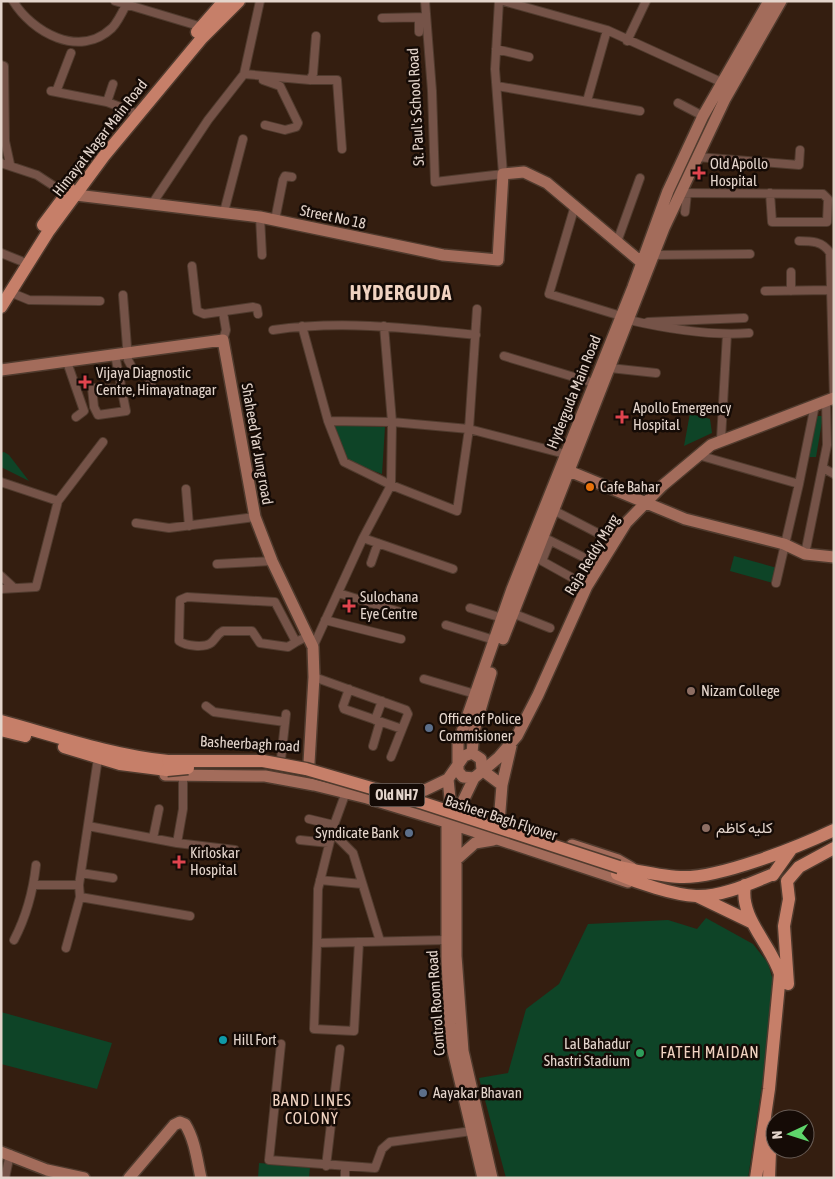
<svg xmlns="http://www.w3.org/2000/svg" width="835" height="1179" viewBox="0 0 835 1179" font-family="'Asap Condensed',Vazirmatn,sans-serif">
	<rect width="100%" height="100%" fill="#341e10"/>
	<path fill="#0e4427" d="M690,413L710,419L712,433L684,446Z
		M817,416H823L816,457H809Z
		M334,425L385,427L382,474L347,461Z
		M4,452L9,455L29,481L1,467V453Z
		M734,556L777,568L773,583L730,571Z
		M706,918L753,944L768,963L776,991L748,1178H506L479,1078L508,1073L526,1009L559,984L588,924L668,920L697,929Z
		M1,1012L112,1043L97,1089L1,1064Z
		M259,1163L310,1167L309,1178H258Z"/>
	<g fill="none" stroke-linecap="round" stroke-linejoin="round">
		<defs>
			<path id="street" d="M13,1C32,32 79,59 112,28C118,22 124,9 128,1
				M115,1L202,27
				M425,1L432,91L435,182L503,174L495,69L499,1
				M503,1L607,30L721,82
				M382,18L426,17
				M419,18V32
				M627,41L646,1
				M496,49L529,57
				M1,65L4,66L5,141L10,164
				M244,74L310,80H337L342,149
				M263,80L280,86L298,123L296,127L285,130L265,125
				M310,80L313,74L316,36
				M497,86L640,111
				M51,91L107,102L131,111
				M56,92L71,53
				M587,101L607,30
				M107,102L113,84
				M678,103L703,116
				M697,157L799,165L800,150
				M1,163L37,175L66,194
				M680,193L823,194L828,199L827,222H772L770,193
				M152,204L208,120L244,74L260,1
				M574,209L549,294L621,316
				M224,212L243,139
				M685,212L687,193
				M260,217L262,255
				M275,220L283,180L285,176L292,177
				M799,241C811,241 823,241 830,253L834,398
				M617,242L640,178
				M1,253L21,261
				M654,255L750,254
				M192,266L197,311L204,314L253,307L257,308L258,314
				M791,272V291
				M765,291L830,290
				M12,293L29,300L100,301
				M123,295L128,360L135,373L149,376L152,389
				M629,320C668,329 709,336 749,333
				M648,322L744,318
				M302,326L328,421L344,462L391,485L457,511L469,429L477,309
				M273,330C340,320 409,328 476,335
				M223,340L226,330L223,312
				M115,355C119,374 122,392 126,411L98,415L94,407L92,388L122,389
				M504,356L594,383
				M67,362L84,411L76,417
				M610,368L656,373
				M328,421L392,422L469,429L565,454
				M721,439L727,334
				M698,455L799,484L776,583
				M823,468L834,474
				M1,482L58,501
				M799,484L815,405
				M186,489L189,526
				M553,510L615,542
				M136,523L169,528L255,517
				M363,538L453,569
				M547,539L599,565
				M550,541L542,561L587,586
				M805,554L827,445L826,401
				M371,563L378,543
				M217,564L272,561
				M1,576L14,588
				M1,589L36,587L58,501L103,442
				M338,593L400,612
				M470,608L502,618
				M512,613L550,628
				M325,620L401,639
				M446,625L494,640
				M296,642L288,647L260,643L252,631H223C217,634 216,639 211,643C204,648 186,646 179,641L180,600L187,597L275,602L296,642L308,636
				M313,647L363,538L391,485L392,422L384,326
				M314,677L406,710L408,714L391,757
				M424,679L475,694
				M349,689L343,706L344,709L402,729
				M206,706L214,712L285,722
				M375,720L382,701
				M373,746L380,722
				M281,759L286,714
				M346,792L334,825L318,889L317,943L447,940
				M309,819L334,825
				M88,826L177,843L235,850
				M332,832L353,853L380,941
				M153,838L159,809
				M300,840L329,843
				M177,843L183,809V775
				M81,873L113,878
				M320,880L362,884
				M34,885H79L80,897L190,916
				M79,885L98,758
				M14,940C27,915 33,892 36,865
				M317,943L314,1029L354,1031L359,942
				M66,948L80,897
				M281,1044L269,1160L375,1168L382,1149L390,1142L472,1131
				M326,1166L340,1049
				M5,1178L10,1154
				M345,1178V1167"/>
			<path id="secondary" d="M76,195L260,217L443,255L498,260L503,174L524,172L547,183L647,267
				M1,370L223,340L255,517L272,561L313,647L314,677L309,763
				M569,471L685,519L784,544L805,554L834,557
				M503,639L664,228L725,99L781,1
				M472,753L474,731L491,673
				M482,770L481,759L472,753L464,756L448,779L451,808L447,823V960L450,1025L453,1051L483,1178
				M482,770L502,785L499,823L496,835
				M165,775L265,776L314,785L367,798L443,821L628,882
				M474,778L463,777L458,771V743L512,589L633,287L668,191L703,116L769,1
				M502,785L511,746
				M405,793L423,791L448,779
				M572,845L618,860L632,868
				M456,860L475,843L493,840
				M1,1152L47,1170L84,1178
				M129,1178L174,1125L180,1122L185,1124C195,1140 197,1160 201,1178
				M492,1178L463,1051L456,956V826L463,801L474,778L498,758L517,736L538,695L587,586L626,523L662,486L711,445L834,398"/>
			<path id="primary" d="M197,32L224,1
				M43,225L70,189
				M1,307L48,232L104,156L202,38L239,1
				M1,721C56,736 111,755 168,761
				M1,730L25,736
				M64,747L120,764L167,770
				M619,867C639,871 660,876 680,877C718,879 798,847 834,830
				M617,874C638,883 674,895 696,896C721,897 749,884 771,875
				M773,875L792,848
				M787,881L789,899L784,926L788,984
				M787,881L799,867L834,848
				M745,885C739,918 771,944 780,974L769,1089L756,1178
				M697,896L751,922
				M769,1178L771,1125"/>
		</defs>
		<use href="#street" stroke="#503b2e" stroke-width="10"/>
		<use href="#secondary" stroke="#503b2e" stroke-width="14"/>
		<use href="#primary" stroke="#503b2e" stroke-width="15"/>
		<use href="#street" stroke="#755348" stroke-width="8"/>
		<use href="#secondary" stroke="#a36c5b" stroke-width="11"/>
		<use href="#primary" stroke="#c67f69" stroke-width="12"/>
		<defs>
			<path id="primary-bridge" d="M168,761H263L306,769L423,803L619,867
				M167,770L188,768"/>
		</defs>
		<use href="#primary-bridge" stroke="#503b2e" stroke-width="15" stroke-linecap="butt"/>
		<use href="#primary-bridge" stroke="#c67f69" stroke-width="12"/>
	</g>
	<g fill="#e0444e" stroke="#150b06" stroke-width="2">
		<path d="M696.5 165.5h5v5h5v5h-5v5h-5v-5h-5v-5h5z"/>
		<path d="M82.5 374.5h5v5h5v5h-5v5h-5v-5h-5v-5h5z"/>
		<path d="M619.5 409.5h5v5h5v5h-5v5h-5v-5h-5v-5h5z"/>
		<path d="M346.5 598.5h5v5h5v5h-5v5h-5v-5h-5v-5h5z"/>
		<path d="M176.5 854.5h5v5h5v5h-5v5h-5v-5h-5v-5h5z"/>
	</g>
	<circle fill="#e8710a" stroke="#150b06" stroke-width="2" cx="590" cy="487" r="5"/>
	<g fill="#8d6e63" stroke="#150b06" stroke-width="2">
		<circle cx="691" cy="691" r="5"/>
		<circle cx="706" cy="828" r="5"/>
	</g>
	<g fill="#5c6f8a" stroke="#150b06" stroke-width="2">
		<circle cx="429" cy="728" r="5"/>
		<circle cx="409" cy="833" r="5"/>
		<circle cx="423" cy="1093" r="5"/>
	</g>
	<circle fill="#0f9aa8" stroke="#150b06" stroke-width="2" cx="223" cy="1040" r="5"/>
	<circle fill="#2e9e5b" stroke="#150b06" stroke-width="2" cx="640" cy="1053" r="5"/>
	<g text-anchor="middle" stroke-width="5" stroke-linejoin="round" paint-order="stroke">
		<rect fill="#150b06" stroke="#a69891" stroke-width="1" x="369.5" y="783.5" width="55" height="23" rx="4"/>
		<g font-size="14" font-weight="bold" fill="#e4d5cc">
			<text x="397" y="800">Old NH7</text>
		</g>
		<g font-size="15" fill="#e4d5cc" stroke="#150b06">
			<text transform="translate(416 107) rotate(-93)" y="5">St. Paul's School Road</text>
			<text transform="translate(100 138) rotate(-52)" y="5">Himayat Nagar Main Road</text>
			<text transform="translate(333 217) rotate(12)" y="5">Street No 18</text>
			<text transform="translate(574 392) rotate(-68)" y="5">Hyderguda Main Road</text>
			<text transform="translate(257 444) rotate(80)" y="5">Shaheed Yar Jung road</text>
			<text transform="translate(592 555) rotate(-59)" y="5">Raja Reddy Marg</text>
			<text transform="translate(250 744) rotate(3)" y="5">Basheerbagh road</text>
			<text transform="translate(501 818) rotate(18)" y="5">Basheer Bagh Flyover</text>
			<text transform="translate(436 1003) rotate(-94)" y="5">Control Room Road</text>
		</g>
		<g font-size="15" fill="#e4d5cc" stroke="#150b06" text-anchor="start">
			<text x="710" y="169">Old Apollo<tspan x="710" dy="17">Hospital</tspan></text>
			<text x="96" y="378">Vijaya Diagnostic<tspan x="96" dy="17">Centre, Himayatnagar</tspan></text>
			<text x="633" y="413">Apollo Emergency<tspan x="633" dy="17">Hospital</tspan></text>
			<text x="600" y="492">Cafe Bahar</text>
			<text x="360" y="602">Sulochana<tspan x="360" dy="17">Eye Centre</tspan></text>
			<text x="701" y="696">Nizam College</text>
			<text x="439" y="724">Office of Police<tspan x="439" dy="17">Commisioner</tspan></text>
			<text x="716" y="833">كليه كاظم</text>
			<text x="399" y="838" text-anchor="end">Syndicate Bank</text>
			<text x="190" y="858">Kirloskar<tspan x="190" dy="17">Hospital</tspan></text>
			<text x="233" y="1045">Hill Fort</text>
			<text x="630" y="1049" text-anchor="end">Lal Bahadur<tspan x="630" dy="17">Shastri Stadium</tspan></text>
			<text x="433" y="1098">Aayakar Bhavan</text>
		</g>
		<g font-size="16" letter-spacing="1" fill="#f1d3c1" stroke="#150b06">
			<text x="710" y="1058">FATEH MAIDAN</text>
			<text x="312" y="1106">BAND LINES<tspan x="312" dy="18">COLONY</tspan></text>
		</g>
		<g font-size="20" font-weight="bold" letter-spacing="1" fill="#f1d3c1" stroke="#150b06">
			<text x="401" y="300">HYDERGUDA</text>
		</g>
	</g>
	<rect width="835" height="1179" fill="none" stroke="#e4d5cc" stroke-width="5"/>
	<g transform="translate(790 1134) rotate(266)"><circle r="24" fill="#150b06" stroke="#685c55"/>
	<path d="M0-4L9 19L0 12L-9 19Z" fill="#5ed56b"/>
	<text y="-8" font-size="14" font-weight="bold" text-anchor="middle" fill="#e4d5cc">N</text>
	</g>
</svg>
